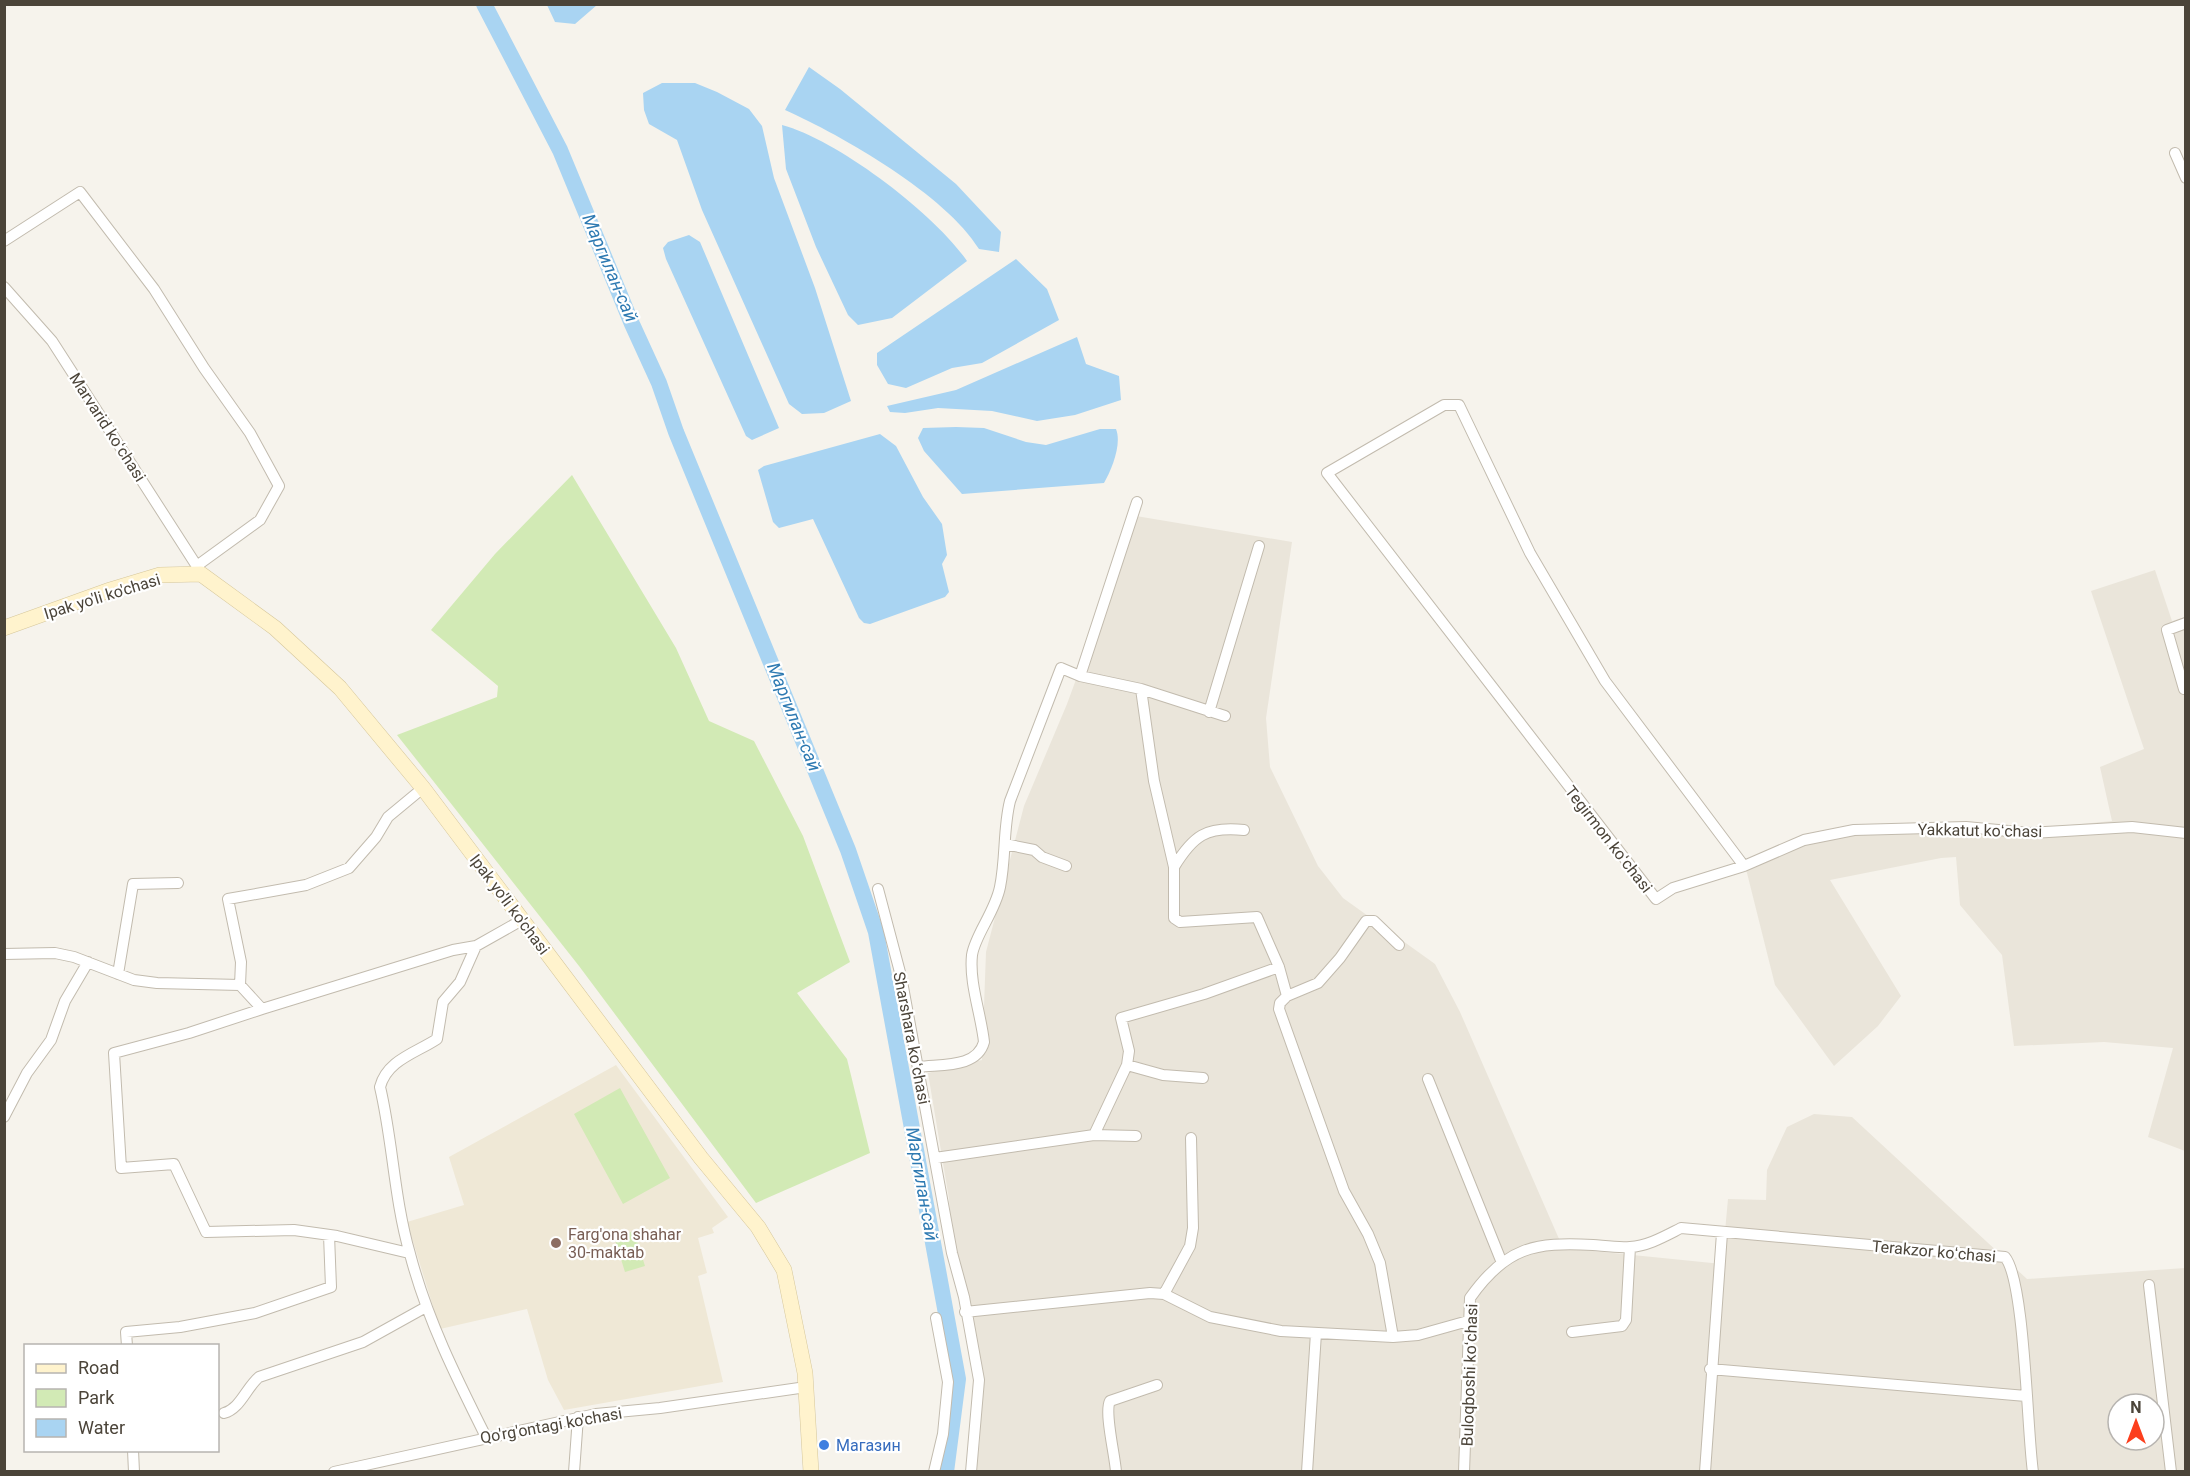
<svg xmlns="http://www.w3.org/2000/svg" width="2190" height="1476" viewBox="0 0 2190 1476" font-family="Roboto,sans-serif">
	<rect width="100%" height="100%" fill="#f6f3ec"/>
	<path fill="#eae5da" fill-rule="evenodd" d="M1136,516L1292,542L1266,718L1270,767L1318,866L1343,898L1435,964L1460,1012L1563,1248L1722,1264L1728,1199L1766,1200L1767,1170L1787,1127L1814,1114L1852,1117L2027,1279L2185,1268V1471H976L980,1439L982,1377L953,1264L949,1199L928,1073L982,1060L986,952L1024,806L1067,704ZM2118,1404H2154V1440H2118Z
		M2155,570L2172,621L2185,617V1151L2148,1137L2173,1048L2104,1042L2014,1046L2002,955L1960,905L1956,857L1941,858L1830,880L1901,996L1878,1026L1834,1066L1775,985L1745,865L1855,828L2029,829L2112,821L2100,767L2144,749L2091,591Z"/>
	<path fill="#efe8d6" d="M616,1065L728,1217L712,1228L714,1233L698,1238L707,1273L698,1276L723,1382L564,1410L548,1380L527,1309L440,1329L407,1222L464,1205L449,1157Z"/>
	<path fill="#d2eab5" d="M572,475L676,648L709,721L754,741L803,836L850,962L797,993L847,1059L870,1153L756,1203L579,966L397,735L497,697L498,686L431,630L495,554Z
		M620,1088L670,1178L623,1204L574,1114Z
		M634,1231L645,1266L625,1272L614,1237Z"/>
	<path fill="#a9d4f2" d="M547,5H597L575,24L555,22Z
		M809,67L840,89L956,184L1001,232L999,252L979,249C946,195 843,136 785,110Z
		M662,83H695L717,92L749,109L762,126L774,178L815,288L851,401L824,413L802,414L789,404L702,210L677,140L649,124L644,110L643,93Z
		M782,125C838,140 935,214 967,261L892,318L858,325L848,315L816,247L786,169Z
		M689,235L700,242L779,428L752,440L746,436L666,259L663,248L668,242Z
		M1016,259L1047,289L1059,320L982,363L952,368L906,388L888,384L877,365V353Z
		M1077,337L1086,364L1119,376L1121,400L1075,415L1037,421L992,411L938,408L905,413L890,412L887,406L956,390Z
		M956,427L984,428L1026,442L1046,445L1100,429H1116C1122,444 1112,469 1104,483L962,494L924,451L918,438L923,428Z
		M880,434L896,446L923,497L942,524L947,555L942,564L949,592L945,597L870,624L864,623L859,618L813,519L779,528L773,522L758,470L764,466Z"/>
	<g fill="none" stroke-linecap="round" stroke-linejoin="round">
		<path stroke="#a9d4f2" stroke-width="16" d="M484,4L560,150L632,324L659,383L676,432L848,850L876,932L958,1379L946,1472"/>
		<defs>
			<path id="minor" d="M2175,153L2186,178
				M4,241L80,192L154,289L204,368L250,433L279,486L260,520L198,565
				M4,287L52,341L200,571
				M1080,676L1137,502
				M1141,689L1154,781L1174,867V918L1180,922L1257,917L1279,967L1287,996L1280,1003L1279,1009L1344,1191L1368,1234L1380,1263L1393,1337
				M2184,689L2167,630L2186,623
				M1209,712L1259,546
				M1005,844L1034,850L1042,857L1066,866
				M1744,866L1605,681L1530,553L1459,405H1444L1327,473L1656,899L1673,888L1744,866L1804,840L1854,830L1966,827L2030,833L2132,827L2186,833
				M1174,867C1193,836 1206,826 1244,830
				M878,889L901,976L952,1253L964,1297L979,1380L971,1472
				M476,946L460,982L443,1002L437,1039C416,1053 387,1060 380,1087C393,1142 394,1199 410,1254C427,1319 456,1377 486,1437
				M4,954L55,953L74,957L134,980L157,983L240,985L262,1009L453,950L476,946L522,920
				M118,974L133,884L178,883
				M240,985L241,962L228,899L306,885L349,868L376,837L388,817L423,788
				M1287,996L1318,983L1340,958L1366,921H1374L1399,945
				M262,1009L189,1033L114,1053L121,1168L174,1164L206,1232L294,1230L337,1236L409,1253
				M1127,1065L1163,1075L1203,1078
				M919,1067C942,1064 977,1068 984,1042C981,1014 969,983 972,955C975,935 995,912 1000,887C1006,858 1003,829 1010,801L1061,668L1080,676L1141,689L1225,716
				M1428,1079L1502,1263
				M4,1117L27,1073L51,1040L65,1001L88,962
				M1094,1135L1127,1065L1129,1051L1121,1018L1204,994L1279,967
				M935,1158L1094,1135L1136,1136
				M2149,1285L2171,1472
				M1164,1294L1190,1246L1193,1228L1191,1138
				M965,1312L1150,1293L1164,1294L1210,1317L1281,1331L1393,1337L1418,1335L1468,1321
				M1572,1332L1622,1326L1626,1320L1630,1247
				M127,1346L126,1332L180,1327L255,1313L331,1287L329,1235
				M1710,1369L2026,1396
				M224,1413C240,1409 246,1388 259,1377L363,1342L426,1307
				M133,1450L134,1472
				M334,1472L596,1414L660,1408L806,1387
				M574,1472L578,1417
				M934,1472L943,1434L948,1382L936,1318
				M1116,1472C1115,1455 1104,1412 1110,1401L1157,1385
				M1307,1472L1316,1333
				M1464,1472L1470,1298C1506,1247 1534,1242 1593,1245C1605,1246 1618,1248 1630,1247C1648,1246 1665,1236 1681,1228L2005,1257C2025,1281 2027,1431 2033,1472
				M1705,1472L1722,1233"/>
			<path id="secondary" d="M4,628L107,591L160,575L201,574L275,628L340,688L423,788L701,1158L758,1227L784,1270L805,1373L811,1472"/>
		</defs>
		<use href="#minor" stroke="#c2bbae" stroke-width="12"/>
		<use href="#secondary" stroke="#d6c79b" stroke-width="16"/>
		<use href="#minor" stroke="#fff" stroke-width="10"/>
		<use href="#secondary" stroke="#fff3cd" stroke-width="15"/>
	</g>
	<circle fill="#8d6e63" stroke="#fff" stroke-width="2" cx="556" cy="1243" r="6"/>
	<circle fill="#3f7fe0" stroke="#fff" stroke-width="2" cx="824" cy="1445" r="6"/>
	<g text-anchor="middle" stroke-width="4.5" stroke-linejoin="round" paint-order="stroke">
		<g font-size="16" fill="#4b4439" stroke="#fff">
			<text transform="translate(108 427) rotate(57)" y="6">Marvarid koʻchasi</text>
			<text transform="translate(102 596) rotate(-17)" y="6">Ipak yo'li ko'chasi</text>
			<text transform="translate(1980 830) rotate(1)" y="6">Yakkatut koʻchasi</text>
			<text transform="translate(1609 839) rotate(52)" y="6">Tegirmon koʻchasi</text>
			<text transform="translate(510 904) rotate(53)" y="6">Ipak yo'li ko'chasi</text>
			<text transform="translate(912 1038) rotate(79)" y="6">Sharshara koʻchasi</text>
			<text transform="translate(1934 1251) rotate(5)" y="6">Terakzor koʻchasi</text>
			<text transform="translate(1469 1375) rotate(-88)" y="6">Buloqboshi koʻchasi</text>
			<text transform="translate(551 1425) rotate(-10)" y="6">Qo'rg'ontagi ko'chasi</text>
		</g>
		<g font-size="16" fill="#785e54" stroke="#fff" text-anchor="start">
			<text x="568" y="1240">Farg'ona shahar<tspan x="568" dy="18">30-maktab</tspan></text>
		</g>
		<g font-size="16" fill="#366cbe" stroke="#fff" text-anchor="start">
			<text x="836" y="1451">Магазин</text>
		</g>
		<g font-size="18" font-style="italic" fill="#2e7ab2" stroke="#fff">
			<text transform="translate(610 268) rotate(67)" y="6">Маргилан-сай</text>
			<text transform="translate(794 717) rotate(68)" y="6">Маргилан-сай</text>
			<text transform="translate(922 1184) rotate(80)" y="6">Маргилан-сай</text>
		</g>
	</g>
	<rect width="2190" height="1476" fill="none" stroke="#4b4439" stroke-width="12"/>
	<rect x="24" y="1344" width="195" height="108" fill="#ffffff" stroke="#b7b4b0" stroke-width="1.5"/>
	<rect x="36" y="1364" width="30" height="9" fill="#fff3cd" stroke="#b7b4b0" stroke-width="1.5"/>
	<text x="78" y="1374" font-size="18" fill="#4b4439">Road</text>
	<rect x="36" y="1389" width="30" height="18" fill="#d2eab5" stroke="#b7b4b0" stroke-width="1.5"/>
	<text x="78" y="1404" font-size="18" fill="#4b4439">Park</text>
	<rect x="36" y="1419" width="30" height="18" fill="#a9d4f2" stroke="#b7b4b0" stroke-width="1.5"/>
	<text x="78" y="1434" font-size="18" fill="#4b4439">Water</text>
	<g transform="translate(2136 1422)"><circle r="28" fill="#ffffff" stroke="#b7b4b0" stroke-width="1.5"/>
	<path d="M0-4.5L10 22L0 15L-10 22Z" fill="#fc3f1d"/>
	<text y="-9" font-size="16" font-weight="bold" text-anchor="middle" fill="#4b4439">N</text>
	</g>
</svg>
